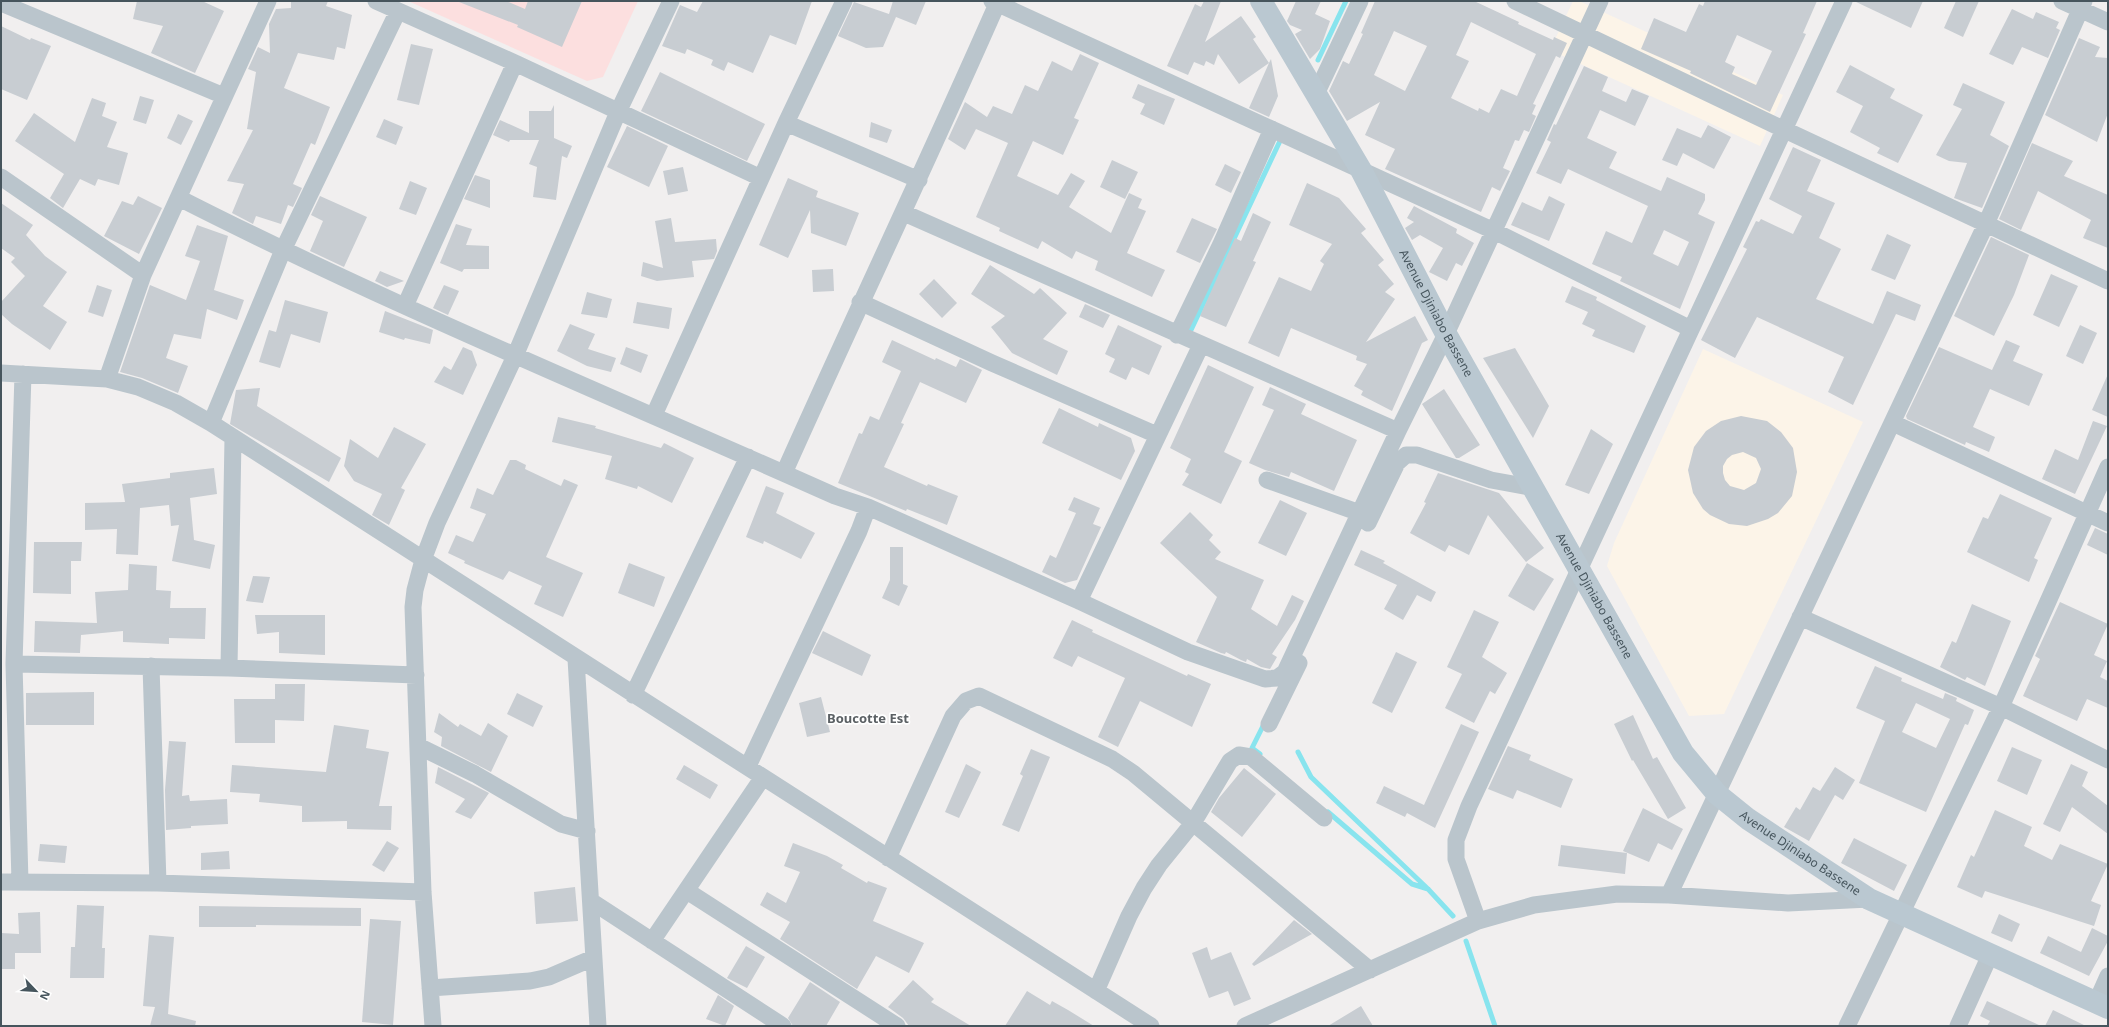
<svg xmlns="http://www.w3.org/2000/svg" width="2109" height="1027" viewBox="0 0 2109 1027" font-family="'Noto Sans',sans-serif">
	<rect width="100%" height="100%" fill="#f1efef"/>
	<path fill="#fcf4e8" d="M1573,1H1579L1783,95L1760,146L1550,50Z
		M1703,349L1863,422L1724,714L1689,716L1607,566L1614,543Z"/>
	<path fill="#fcdfdf" d="M408,1H638L603,77L587,81Z"/>
	<g fill="none" stroke-linecap="round" stroke-linejoin="round">
		<path stroke="#88e4ee" stroke-width="5" d="M1318,60L1346,1
			M1191,330L1280,141
			M1298,752L1311,777L1428,889L1453,916
			M1260,754L1252,748L1265,722
			M1328,812L1412,884L1428,889
			M1466,941L1495,1026"/>
	</g>
	<path fill="#c8cdd2" fill-rule="evenodd" d="M137,1H202L224,11L195,73L151,53L163,26L133,19Z
		M291,1H328L326,6L352,15L345,49L337,47L334,60L298,53L284,88L330,107L315,145L311,143L293,184L302,188L293,207L288,205L281,224L256,216L253,224L232,213L244,184L227,181L253,130L247,129L256,72L248,69L258,47L270,53L269,24L276,9L291,8Z
		M506,1L525,9L528,1H582L562,47L517,27L518,25L459,2Z
		M703,1H812L796,45L770,35L753,73L728,62L724,71L711,65L713,60L687,49L685,54L662,46L680,5L697,12Z
		M893,1H926L916,25L896,17L883,47L866,48L838,36L854,2L889,14Z
		M1204,1H1221L1205,42L1241,16L1256,37L1253,39L1269,63L1271,59L1278,96L1269,117L1249,108L1269,63L1239,84L1218,54L1214,65L1206,61L1204,66L1194,62L1188,75L1167,66L1195,4L1201,7Z
		M1296,1H1321L1315,14L1330,21L1320,49L1310,59L1295,34L1302,30L1290,25L1287,21Z
		M1375,1H1474L1519,22L1518,24L1553,40L1554,37L1567,43L1560,58L1556,56L1533,104L1536,105L1532,114L1536,116L1529,132L1524,130L1519,141L1515,140L1503,168L1510,171L1500,191L1492,187L1481,212L1385,169L1395,149L1365,135L1380,102L1347,121L1329,91L1343,61L1349,64L1363,34L1361,33ZM1471,22L1536,54L1517,96L1501,89L1489,113L1479,108L1478,111L1451,98L1469,61L1456,55ZM1394,31L1427,46L1405,91L1374,75Z
		M1705,1H1817L1803,33L1806,34L1770,112L1690,73L1691,71L1641,49L1654,18L1686,32L1699,4L1703,6ZM1737,35L1772,51L1756,85L1732,74L1735,67L1725,62Z
		M1854,1H1923L1911,28Z
		M1956,1H1979L1963,37L1944,28Z
		M2012,9L2033,19L2036,12L2059,22L2056,28L2060,30L2048,58L2022,47L2013,65L1989,54Z
		M1,26L30,40L31,38L51,46L27,100L1,89Z
		M2079,38L2100,47L2095,57L2108,58V113L2097,142L2045,115Z
		M411,44L433,49L419,105L397,100Z
		M1080,54L1099,63L1074,118L1079,120L1063,155L1033,141L1017,176L1058,195L1071,173L1085,181L1069,207L1111,233L1129,193L1142,199L1138,208L1146,211L1127,253L1165,270L1152,297L1095,270L1098,261L1076,251L1072,259L1042,241L1038,249L999,231L1000,228L976,217L1008,143L976,129L965,150L948,139L965,102L987,117L993,106L1012,114L1025,85L1038,91L1052,61L1072,71Z
		M1850,65L1895,89L1890,98L1923,115L1898,163L1877,153L1880,148L1850,132L1863,106L1836,92Z
		M1584,66L1608,77L1602,91L1626,102L1632,89L1649,96L1635,126L1600,110L1587,138L1617,152L1609,168L1661,191L1667,177L1705,194V200L1698,214L1715,222L1680,309L1620,281L1622,277L1592,264L1606,231L1632,243L1648,206L1568,169L1561,184L1536,173L1551,142L1547,140L1554,124L1556,125ZM1664,230L1689,242L1678,266L1653,254Z
		M660,72L765,124L747,161L641,111Z
		M1963,83L2005,102L1990,135L2009,146L1982,208L1954,198L1967,163L1949,161L1936,155L1962,109L1953,105Z
		M1138,84L1175,99L1164,125L1140,114L1145,104L1132,98Z
		M140,96L154,100L146,124L133,120Z
		M92,98L106,103L102,116L117,122L107,147L128,153L119,185L98,179L95,186L80,179L63,208L50,198L64,174L15,141L34,113L75,142Z
		M554,105V138L572,146L567,158L562,156L556,200L533,197L537,167L529,164L539,140H510L509,142L493,135L500,120L529,133V111H551Z
		M178,114L193,121L181,145L167,138Z
		M384,119L403,127L396,145L376,137Z
		M871,122L892,130L887,143L869,137Z
		M1708,125L1731,137L1714,169L1683,153L1677,166L1662,160L1677,128L1701,138Z
		M627,126L668,146L649,187L607,167Z
		M2032,143L2073,161L2064,176L2108,195V248L2083,238L2091,220L2038,191L2021,230L1999,219Z
		M1793,147L1821,160L1807,191L1835,203L1819,238L1841,249L1816,299L1873,324L1887,291L1921,305L1915,321L1896,314L1853,405L1828,392L1844,357L1757,317L1735,358L1701,340L1747,249L1743,247L1756,221L1759,222L1761,219L1793,234L1802,216L1769,199Z
		M1112,160L1138,172L1125,199L1100,187Z
		M1225,164L1241,172L1231,193L1215,185Z
		M683,167L688,191L668,195L663,171Z
		M475,175L490,180V208L464,199Z
		M788,178L818,191L816,197L859,213L846,246L811,233L810,210L788,258L759,245Z
		M410,181L427,188L416,215L399,209Z
		M1307,183L1339,198L1366,229L1361,233L1384,260L1378,265L1394,284L1385,292L1395,299L1366,342L1415,316L1428,340L1422,343L1392,411L1361,395L1363,391L1354,386L1367,364L1356,360L1357,356L1291,328L1279,357L1248,343L1279,277L1311,291L1324,264L1320,261L1332,244L1289,225Z
		M138,196L162,208L139,254L104,236L122,201L133,205Z
		M320,196L367,217L344,267L310,251L323,221L311,215Z
		M1549,196L1565,204L1549,241L1511,225L1522,202L1542,211Z
		M1,203L33,225L26,235L45,256L67,272L43,306L67,322L50,350L12,324L1,314V302L25,276L11,262L15,258L1,248Z
		M1414,206L1457,229L1456,233L1474,243L1462,266L1456,263L1447,281L1429,272L1443,248L1420,235L1412,240L1405,228L1414,222L1407,218Z
		M1253,213L1271,222L1253,261L1256,262L1226,327L1200,316L1235,238L1241,241Z
		M671,218L675,242L716,239L717,251L714,259L692,261L694,277L657,281L641,276L643,262L663,268L655,221Z
		M1192,218L1217,229L1200,263L1176,252Z
		M456,224L472,229L466,245L489,246V269H464L462,272L440,263Z
		M197,225L228,236L214,290L244,300L237,320L207,309L201,339L174,334L166,358L188,366L178,393L142,378L120,372L150,285L186,300L200,261L185,256Z
		M1887,234L1911,245L1895,280L1871,270Z
		M1991,237L2029,255L2014,295L1994,336L1954,316Z
		M990,265L1034,294L1040,288L1067,313L1043,339L1068,351L1057,375L1012,353L991,327L1005,316L971,294Z
		M833,269L834,291L813,292L812,270Z
		M380,271L404,281L387,287L375,281Z
		M2051,274L2078,286L2059,327L2033,315Z
		M934,279L957,303L942,318L919,294Z
		M97,285L112,290L103,317L88,312Z
		M444,285L459,291L448,315L433,308Z
		M1572,286L1597,297L1596,300L1646,326L1634,353L1592,336L1595,330L1582,324L1588,312L1565,302Z
		M587,292L612,299L607,318L581,314Z
		M285,300L328,312L320,343L291,334L280,368L259,362L269,330L276,332Z
		M637,302L672,308L669,329L633,323Z
		M1085,304L1110,315L1103,328L1079,317Z
		M385,311L433,330L430,344L405,338L404,340L379,332Z
		M570,324L595,334L588,349L616,358L611,372L587,366L557,351Z
		M1118,325L1162,346L1149,375L1132,367L1126,380L1109,372L1115,359L1105,354Z
		M2080,325L2097,333L2083,364L2066,356Z
		M892,340L935,360L936,358L956,367L960,359L982,370L966,403L920,382L901,423L904,424L884,467L927,486L928,484L958,496L947,525L907,509L906,511L838,483L859,433L862,434L870,416L879,420L901,371L882,362Z
		M2006,340L2020,346L2013,361L2043,374L2029,406L1990,389L1973,427L1995,437L1989,452L1966,442L1965,445L1907,419L1906,416L1939,347L1992,370Z
		M463,347L472,351L477,365L463,395L434,382L444,366L451,370Z
		M626,347L648,355L641,373L620,364Z
		M1515,348L1549,406L1533,438L1483,358Z
		M1208,365L1254,387L1224,452L1242,461L1221,504L1182,485L1189,474L1185,472L1191,459L1170,448Z
		M2108,374V417L2092,410Z
		M1270,387L1306,404L1301,414L1357,440L1334,491L1291,472L1289,477L1265,470L1249,463L1274,410L1262,405Z
		M260,388L257,406L341,458L329,482L230,424L236,390Z
		M1444,389L1480,445L1459,458H1456L1422,404Z
		M1059,408L1098,427L1099,423L1131,438L1135,451L1121,480L1042,443Z
		M1741,416L1767,421L1781,432L1793,448L1797,472L1792,496L1778,513L1768,519L1747,526L1729,524L1710,515L1703,509L1693,493L1688,470L1694,447L1706,431L1721,421ZM1743,452L1756,458L1761,469L1756,483L1744,490L1730,486L1725,480L1723,473V466L1727,459L1732,455Z
		M558,417L596,426L595,428L661,448L664,443L694,458L672,503L638,486L637,489L605,479L612,456L552,442Z
		M2093,421L2107,426L2075,494L2042,479L2055,449L2078,460Z
		M394,427L426,444L401,488L405,490L389,525L372,515L382,494L354,481L344,466L350,439L378,458Z
		M1591,429L1613,444L1589,494L1565,485Z
		M510,460H516L526,465L525,469L561,486L564,479L578,485L546,557L583,573L563,617L534,604L542,586L509,571L503,580L464,563L465,561L448,553L456,535L473,542L486,514L470,508L477,488L493,495Z
		M214,468L217,494L190,498L194,540L215,545L210,569L172,561L179,525L171,526L169,505L140,508L138,555L116,554L117,529L85,530V503L125,502L122,484L170,478V473Z
		M1438,473L1499,493L1544,548L1526,562L1488,515L1469,555L1449,545L1445,552L1410,533L1426,503L1424,502Z
		M766,486L784,493L776,513L815,533L801,559L764,541L763,544L746,537Z
		M2000,494L2052,518L2034,558L2038,560L2029,582L1967,552L1983,517L1988,519Z
		M1074,497L1100,508L1093,524L1101,527L1077,580L1065,583L1042,572L1050,555L1056,558L1076,513L1068,510Z
		M1280,500L1307,513L1286,556L1258,543Z
		M1190,512L1213,535L1209,540L1221,552L1215,559L1264,580L1251,609L1277,626L1292,595L1304,601L1295,620L1272,654L1277,657L1270,669L1261,667L1247,659L1246,662L1241,660L1226,652L1225,654L1221,653L1196,642L1217,597L1160,543Z
		M2095,528L2108,534V555L2087,545Z
		M34,542H82L81,561H71V594L33,593Z
		M890,547H903V584L908,586L899,606L882,598L890,580Z
		M1361,550L1385,561L1383,563L1436,592L1431,602L1417,595L1403,620L1384,609L1397,585L1354,565Z
		M629,563L665,577L654,607L618,593Z
		M1527,563L1554,579L1534,611L1508,596Z
		M129,564L157,566L156,590L171,591L170,608H206L205,639L169,638V644L123,642V631L81,635L80,653L34,652L35,621L97,623L95,592L128,590Z
		M253,576L270,577L263,603L246,601Z
		M2060,602L2108,624L2094,655L2107,661L2100,677L2108,681V708L2087,699L2077,721L2023,696L2040,659L2035,656Z
		M1972,604L2011,621L1985,686L1967,677L1965,680L1940,667L1952,641L1956,643Z
		M1474,610L1499,622L1482,657L1507,673L1495,694L1490,691L1474,723L1445,708L1462,674L1447,667Z
		M255,615H325V655L279,653V632L257,634Z
		M1072,620L1093,630L1092,632L1187,676L1188,674L1211,684L1192,727L1140,701L1118,747L1098,737L1125,678L1078,656L1072,667L1053,658Z
		M823,631L871,655L862,676L812,653Z
		M1396,652L1417,662L1392,713L1372,703Z
		M1875,666L1902,678L1901,681L1943,699L1945,693L1957,698L1956,701L1974,710L1968,725L1965,724L1926,812L1859,783L1885,721L1856,708ZM1916,703L1950,719L1936,748L1902,732Z
		M275,684H305L304,721L275,720V743H235L234,699H275Z
		M94,692V725H26V693Z
		M517,693L543,706L533,727L507,714Z
		M821,697L830,732L807,737L799,703Z
		M439,713L458,727L460,724L481,736L488,723L508,736L491,772L441,746L442,737L434,732Z
		M1633,715L1653,759L1657,757L1686,808L1668,819L1633,760L1632,761L1614,724Z
		M1461,724L1479,732L1435,828L1407,813L1405,817L1376,803L1384,786L1424,805Z
		M334,725L369,730L366,748L389,752L379,806H392L391,830L347,829V821L302,822V806L259,802L260,794L230,792L232,765L326,772Z
		M169,741L186,742L182,796L189,795L190,801L227,799L228,824L191,826V828L166,830L165,790Z
		M1508,746L1531,755L1529,760L1573,779L1561,808L1517,790L1513,799L1488,789Z
		M2012,747L2042,760L2027,795L1997,781Z
		M1031,749L1050,757L1019,832L1002,825L1023,776L1020,774Z
		M966,764L981,772L959,818L945,812Z
		M2071,764L2088,772L2082,786L2108,806V834L2072,807L2060,832L2043,824Z
		M684,765L718,785L710,799L676,779Z
		M438,767L489,793L471,819L455,812L465,799L435,783Z
		M1835,767L1855,780L1843,800L1835,795L1809,841L1784,827L1796,807L1800,810L1813,787L1820,791Z
		M1244,768L1276,794L1242,837L1211,812L1219,798Z
		M1643,808L1683,829L1672,850L1658,843L1649,862L1623,851Z
		M1995,810L2032,827L2024,846L2052,860L2060,844L2108,864L2091,901L2101,905L2094,926L1985,891L1982,898L1957,887L1971,855L1974,857Z
		M1854,838L1907,865L1894,891L1841,863Z
		M387,841L399,848L384,872L372,865Z
		M793,843L827,856L843,865L841,868L867,883L868,881L887,888L873,921L924,943L909,973L876,956L857,989L780,939L790,922L760,905L767,892L786,903L800,872L784,866Z
		M40,844L67,846L65,863L38,861Z
		M1561,845L1627,853L1625,874L1558,866Z
		M229,851L230,869L201,870V853Z
		M575,887L578,921L536,924L534,892Z
		M77,905L104,906L102,948H105L104,978H70L71,947H75Z
		M199,906L361,908V926L256,925V927H199Z
		M40,912L41,953H15V969H1V933L19,934L18,913Z
		M1999,914L2020,924L2012,942L1991,933Z
		M370,919L401,921L393,1025L362,1022Z
		M1294,920L1312,934L1254,966L1252,964Z
		M2092,928L2108,936V941L2089,976L2040,953L2048,936L2081,952Z
		M149,935L174,937L168,1014L196,1021L195,1026H150L155,1007L143,1006Z
		M746,946L765,957L747,988L727,978Z
		M1207,947L1211,960L1231,952L1251,999L1234,1006L1228,991L1209,998L1192,953Z
		M913,980L934,999L931,1002L971,1026H909L903,1018L888,1007Z
		M810,982L840,1002L826,1026H793L788,1018Z
		M1027,991L1050,1005L1052,1001L1068,1010L1094,1026H1005Z
		M718,995L734,1006L725,1026L706,1019Z
		M1987,1001L2041,1026H1987L1990,1021L1980,1016Z
		M1361,1006L1373,1026H1328Z
		M2053,1010L2086,1026H2045Z"/>
	<g fill="none" stroke-linecap="round" stroke-linejoin="round">
		<path stroke="#bac5cc" stroke-width="17" d="M376,1L515,63L761,178
			M992,1L1494,231L1691,329
			M1515,1L1785,130L2108,281
			M2062,1L2108,22
			M1,3L224,96
			M1316,94L1360,1
			M786,123L919,180
			M1,177L143,275
			M179,198C393,307 616,398 835,496L868,507L1079,601L1188,652L1265,679L1277,678L1285,672L1398,431L1446,334L1600,1
			M904,213L1398,431
			M860,302L992,363L1157,435
			M405,306L515,63
			M1177,335L1221,244L1272,129
			M1,373L107,379L138,387L176,403L211,423L1151,1026
			M107,379L143,275L268,1
			M654,415L786,123L844,1
			M211,423L283,250L398,11
			M1893,423L2108,523
			M784,473C854,316 928,161 997,4
			M1267,480L1360,513
			M1368,523L1397,463L1406,455H1417L1491,480L1535,488
			M1079,601L1201,345
			M1800,617L2001,707L2108,760
			M576,659L598,1026
			M14,664L229,668L416,675
			M151,666L158,883
			M229,668L233,438
			M633,695L748,457
			M1269,724L1299,663
			M418,746L475,774L561,824L587,831
			M748,766L859,531L868,507
			M888,858L953,716L966,701L979,696L1112,759L1133,773L1370,970
			M1,882L158,883L423,892
			M20,882L14,664L23,374
			M687,891L897,1026
			M1669,895L1986,224L2084,1
			M591,901L783,1026
			M1478,921L1456,859V840L1469,806L1844,1
			M652,941L763,777
			M430,988L530,981L549,977L593,958
			M1096,991L1129,916L1144,888L1159,865L1193,823L1230,761L1239,755L1251,757L1324,818
			M2096,1003L2108,976
			M433,1026L423,892L413,607L415,590L423,560L437,523L515,356L618,112L671,1
			M1245,1026L1478,921L1534,905L1617,894L1669,895L1788,903L1869,899
			M1847,1026L2001,707L2108,467
			M1958,1026L1990,955"/>
		<path stroke="#bac8d1" stroke-width="22" id="s1" d="M1261,1L1361,170L1446,334L1683,753L1717,794L1748,819L1869,899L2108,1008"/>
	</g>
	<g text-anchor="middle" stroke-width="3.5" stroke-linejoin="round" paint-order="stroke">
		<g font-size="12" fill="#46555d" stroke="#fff">
			<text dy="4" stroke="none"><textPath href="#s1" startOffset="358">Avenue Djiniabo Bassene</textPath></text>
			<text dy="4" stroke="none"><textPath href="#s1" startOffset="682">Avenue Djiniabo Bassene</textPath></text>
			<text dy="4" stroke="none"><textPath href="#s1" startOffset="1018">Avenue Djiniabo Bassene</textPath></text>
		</g>
		<g font-size="13" font-weight="bold" fill="#5b6064" stroke="#fff">
			<text x="868" y="723">Boucotte Est</text>
		</g>
	</g>
	<rect width="2109" height="1027" fill="none" stroke="#46555d" stroke-width="4"/>
	<g transform="translate(36 991) rotate(115)" stroke="#ffffff" stroke-width="3" paint-order="stroke">
	<path d="M0-3L7 15L0 10L-7 15Z" fill="#46555d"/>
	<text y="-6" font-size="11" font-weight="bold" text-anchor="middle" fill="#46555d">N</text>
	</g>
</svg>
